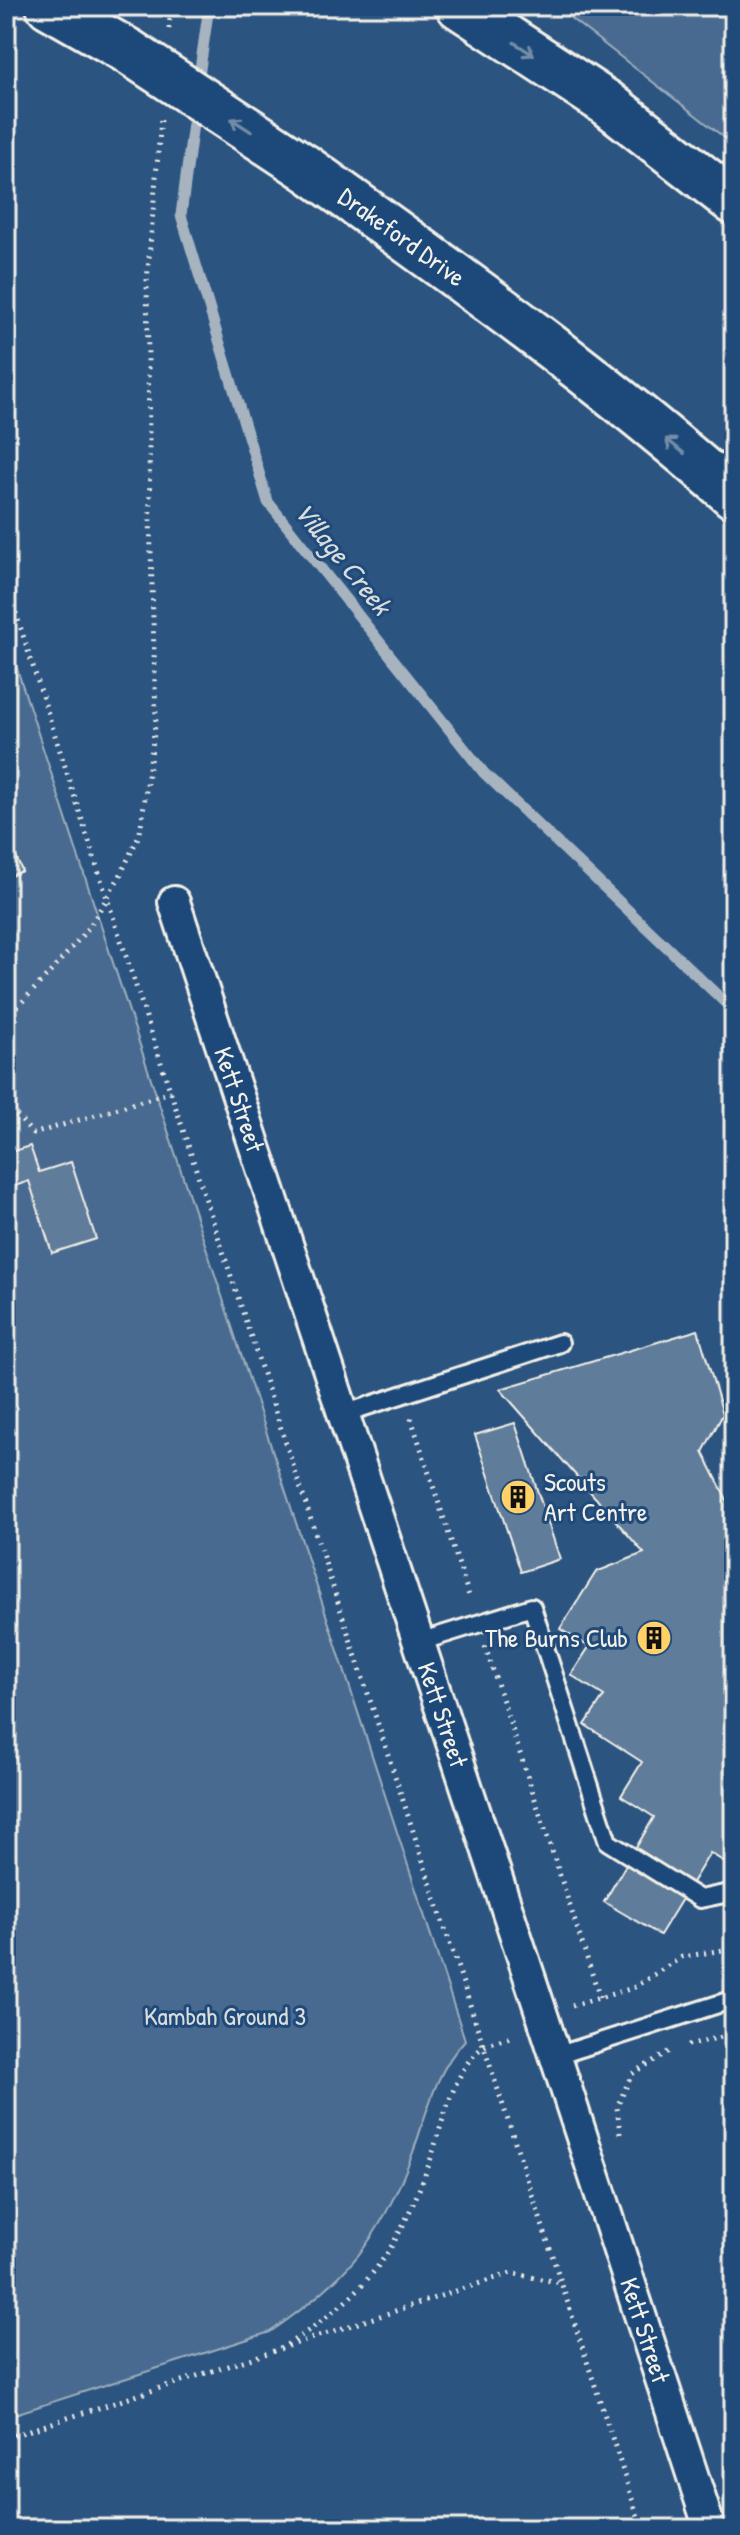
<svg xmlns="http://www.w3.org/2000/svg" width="740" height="2535" viewBox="0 0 740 2535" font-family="'Patrick Hand',sans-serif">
	<rect width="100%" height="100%" fill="#2c5481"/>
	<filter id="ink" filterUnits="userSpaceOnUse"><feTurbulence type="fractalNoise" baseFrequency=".0125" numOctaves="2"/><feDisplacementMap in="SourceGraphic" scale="16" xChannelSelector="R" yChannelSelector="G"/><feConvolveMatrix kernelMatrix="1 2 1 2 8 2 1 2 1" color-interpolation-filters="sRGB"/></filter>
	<g filter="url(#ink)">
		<path fill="#496b90" stroke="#9eaebc" stroke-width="2" d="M555,6H734V145Z
			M6,635L465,2040C434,2073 427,2114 412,2155C379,2242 346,2280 270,2332L6,2417Z"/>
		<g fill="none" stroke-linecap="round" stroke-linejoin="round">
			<path stroke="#a7b4c0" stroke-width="11" d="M198,83L209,6
				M195,108L181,215L268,502L484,773L734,1011"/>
		</g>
		<path fill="#5e7b9a" stroke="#f4f1e8" stroke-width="2" d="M6,834L22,871L6,878Z
			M30,1146L39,1172L71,1162L96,1239L52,1253L29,1181L6,1189V1149L7,1153Z
			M698,1330L723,1414L703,1452L734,1514V1868L710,1853L660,1935L604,1902L654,1817L621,1796L642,1762L585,1725L604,1696L571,1675L589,1647L560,1629L596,1572L644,1553L500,1389Z
			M515,1423L560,1559L521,1572L475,1435Z"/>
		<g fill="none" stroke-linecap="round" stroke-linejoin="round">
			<defs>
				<path id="service" d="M343,1414L560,1343
					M419,1642L532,1607L608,1842L700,1899L734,1892
					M556,2056L734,1999"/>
				<g id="minor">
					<path id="s1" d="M174,902L542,2015L710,2529"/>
				</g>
				<g id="trunk">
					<path d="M49,6L128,51"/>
					<path d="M459,6L607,103L734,202"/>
					<path id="s2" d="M306,168C453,273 599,377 734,496"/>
				</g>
			</defs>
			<use href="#service" stroke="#f4f1e8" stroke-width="22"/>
			<use href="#minor" stroke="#f4f1e8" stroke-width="36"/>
			<use href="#trunk" stroke="#f4f1e8" stroke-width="50"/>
			<path stroke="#f4f1e8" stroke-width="5" stroke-dasharray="2 6" stroke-linecap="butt" d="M169,29L171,6
				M6,582L107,898L642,2529
				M6,1019L57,965L90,926L120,876L140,833L156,719L150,517L147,281L161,119
				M6,1103L33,1134L171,1092
				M411,1418L470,1599
				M485,1646L600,1998
				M572,2006L633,1988L682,1957L734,1948
				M688,2045L734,2034
				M620,2134L617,2107L632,2074L671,2050
				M288,2346L511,2273L561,2283
				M6,2438L280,2349C317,2326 352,2301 378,2266C400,2237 415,2201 428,2167C440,2134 453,2065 485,2046C493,2041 505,2039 514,2036"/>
			<use href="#service" stroke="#1f4a7a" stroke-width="16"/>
			<use href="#minor" stroke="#1f4a7a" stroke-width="30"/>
			<use href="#trunk" stroke="#1f4a7a" stroke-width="44"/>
			<defs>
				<path id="trunk-bridge" d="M128,51L306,168"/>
			</defs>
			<use href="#trunk-bridge" stroke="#f4f1e8" stroke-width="50" stroke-linecap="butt"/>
			<use href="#trunk-bridge" stroke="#1f4a7a" stroke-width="44"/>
		</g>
		<defs><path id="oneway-shaft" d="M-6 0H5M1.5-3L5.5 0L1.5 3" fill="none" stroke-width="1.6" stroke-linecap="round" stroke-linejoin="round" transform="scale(2)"/></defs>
		<g stroke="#748da6">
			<use href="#oneway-shaft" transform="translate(524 49) rotate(33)"/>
			<use href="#oneway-shaft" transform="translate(241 125) rotate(-147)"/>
			<use href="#oneway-shaft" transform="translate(675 446) rotate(-141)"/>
		</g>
	</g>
	<defs>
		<symbol id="building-disc" viewBox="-11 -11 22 22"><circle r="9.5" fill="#ffd166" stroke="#1f4a7a"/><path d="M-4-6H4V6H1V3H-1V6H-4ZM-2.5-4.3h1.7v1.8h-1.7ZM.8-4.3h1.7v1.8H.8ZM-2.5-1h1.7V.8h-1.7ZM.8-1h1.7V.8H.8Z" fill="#111"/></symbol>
	</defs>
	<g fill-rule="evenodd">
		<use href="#building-disc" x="498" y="1477" width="40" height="40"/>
		<use href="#building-disc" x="634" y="1618" width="40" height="40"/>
	</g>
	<g text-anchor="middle" stroke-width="6" stroke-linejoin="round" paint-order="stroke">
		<g font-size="26" fill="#f4f1e8" stroke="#1f4a7a">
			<text dy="9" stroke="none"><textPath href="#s2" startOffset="118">Drakeford Drive</textPath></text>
			<text dy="9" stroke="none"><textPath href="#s1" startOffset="208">Kett Street</textPath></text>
			<text dy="9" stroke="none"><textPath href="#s1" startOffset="856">Kett Street</textPath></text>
			<text dy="9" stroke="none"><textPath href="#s1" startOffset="1504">Kett Street</textPath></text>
		</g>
		<g font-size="26" fill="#f4f1e8" stroke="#1f4a7a" text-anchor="start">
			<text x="544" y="1491">Scouts<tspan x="544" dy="30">Art Centre</tspan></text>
			<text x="628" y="1647" text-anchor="end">The Burns Club</text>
		</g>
		<g font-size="26" fill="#dadddb" stroke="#1f4a7a">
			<text x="225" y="2025">Kambah Ground 3</text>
		</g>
		<g font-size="28" font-style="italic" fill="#dadddb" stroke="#1f4a7a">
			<text transform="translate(343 558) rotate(51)" y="10">Village Creek</text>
		</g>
	</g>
	<rect width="740" height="2535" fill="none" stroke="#1f4a7a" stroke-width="32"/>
	<rect x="16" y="16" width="708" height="2503" fill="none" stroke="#f4f1e8" stroke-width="3" filter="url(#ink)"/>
</svg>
